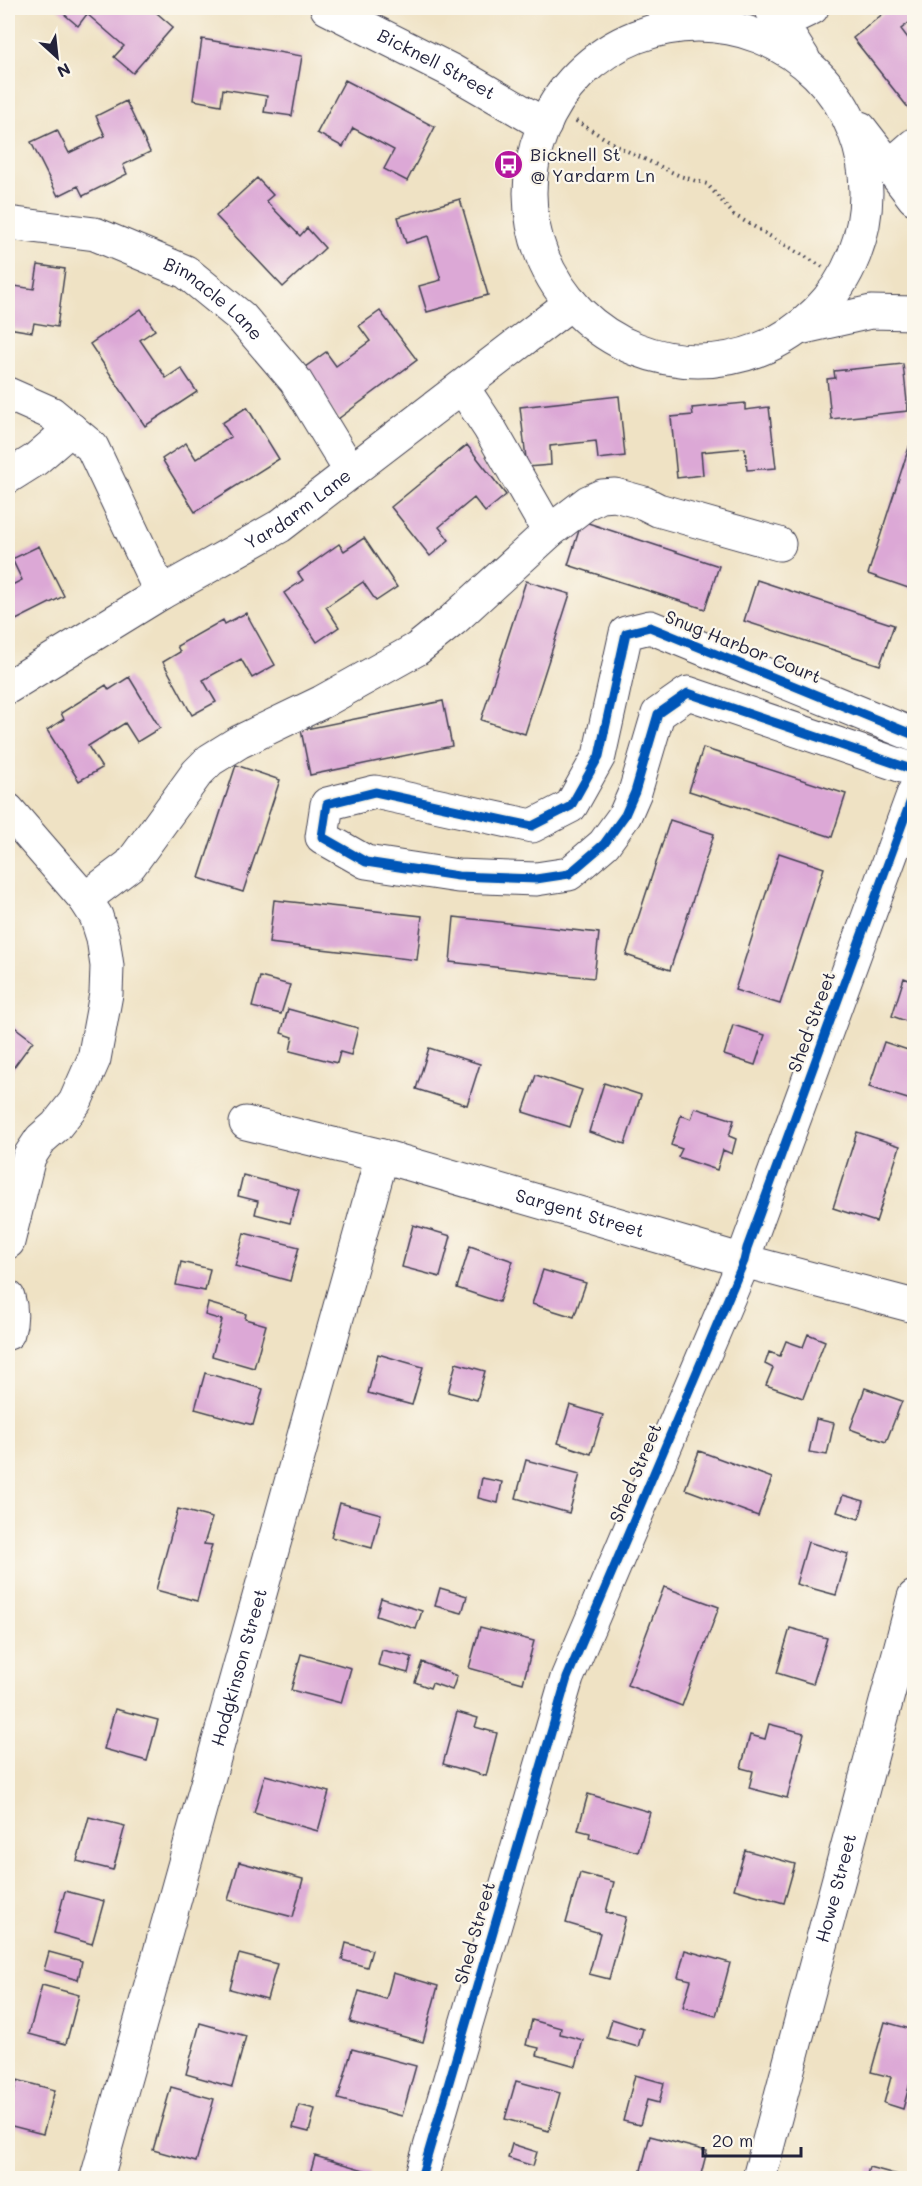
<svg xmlns="http://www.w3.org/2000/svg" width="922" height="2186" viewBox="0 0 922 2186" font-family="Mali,sans-serif">
	<rect width="100%" height="100%" fill="#fbf7ec"/>
	<filter id="ink" filterUnits="userSpaceOnUse"><feTurbulence type="fractalNoise" baseFrequency=".0167" numOctaves="2"/><feDisplacementMap in="SourceGraphic" scale="12" xChannelSelector="R" yChannelSelector="G"/><feConvolveMatrix kernelMatrix="1 2 1 2 8 2 1 2 1" color-interpolation-filters="sRGB"/></filter>
	<filter id="wash" filterUnits="userSpaceOnUse"><feTurbulence type="fractalNoise" baseFrequency=".008" numOctaves="4" result="noise"/><feDisplacementMap in="SourceGraphic" scale="24" xChannelSelector="R" yChannelSelector="G"/><feGaussianBlur stdDeviation="1.35" result="paint"/><feColorMatrix in="noise" values="0 0 0 0 0 0 0 0 0 0 0 0 0 0 0 0 0 1.4 0 .05"/><feComposite in="paint" operator="in"/></filter>
	<g filter="url(#wash)">
		<rect width="100%" height="100%" fill="#efe2c4"/>
		<g id="blocks">
			<path fill="#dca8d6" d="M57,8H151L173,27L133,73L114,57L124,46L87,14L78,26Z
				M890,8H904L914,19L901,29L914,46V115L853,38Z
				M202,39L302,56L292,116L264,112L267,96L223,89L221,105L193,100Z
				M345,80L435,127L407,181L384,169L394,150L353,128L343,147L317,133Z
				M126,101L150,152L123,165L127,174L83,196L78,186L58,196L31,142L57,130L69,153L105,136L96,116Z
				M257,178L273,195L266,201L300,236L307,228L325,248L283,287L216,216Z
				M460,199L488,295L427,312L419,286L441,280L428,236L406,243L398,217Z
				M38,265L65,269L57,327L34,323L32,332L8,328V285L34,289Z
				M141,309L155,330L140,340L166,378L181,368L197,392L145,426L90,344Z
				M380,311L417,360L338,419L301,370L326,352L336,366L370,341L359,326Z
				M903,364L908,411L831,419L827,379L835,378L834,371Z
				M619,396L625,456L598,459L596,441L550,446L551,465L527,467L520,407Z
				M745,403V410L769,407L776,468L747,470L745,448L701,452L703,475L677,478L671,417L693,415L692,408Z
				M247,407L279,459L195,512L162,459L186,443L196,459L231,437L222,423Z
				M913,435L914,436V590L868,574Z
				M467,445L506,495L485,512L474,498L439,527L449,540L430,556L391,507Z
				M582,521L719,566L705,609L568,565Z
				M364,538L397,587L376,601L363,582L326,607L339,627L317,642L284,593L303,580L298,573L339,544L344,551Z
				M39,546L64,596L8,624V587L22,580L12,559Z
				M757,580L894,625L880,665L744,621Z
				M526,581L570,594L525,734L481,720Z
				M246,613L275,665L252,678L241,659L203,680L216,702L192,715L163,662L180,652L177,646L223,620L225,624Z
				M129,677L160,728L137,742L125,723L88,746L102,768L79,781L47,730L64,719L61,713L106,685L109,690Z
				M443,701L452,746L310,775L301,730Z
				M703,748L846,794L832,837L689,791Z
				M236,765L280,780L243,892L199,878Z
				M670,820L714,834L670,970L626,955Z
				M779,853L824,868L780,1004L735,990Z
				M274,900L422,916L417,960L269,943Z
				M454,917L599,933L594,978L450,962Z
				M260,977L290,985L281,1014L252,1007Z
				M904,978L914,982V1024L892,1016Z
				M288,1009L358,1028L351,1055L340,1052L337,1063L290,1051L293,1037L281,1033Z
				M8,1022L33,1041L8,1075Z
				M733,1025L765,1035L755,1065L724,1055Z
				M884,1042L914,1052V1090L911,1100L869,1087Z
				M429,1048L480,1064L467,1105L416,1089Z
				M536,1075L582,1090L570,1127L523,1112Z
				M604,1083L641,1095L625,1144L589,1132Z
				M695,1108L734,1120L729,1136L736,1139L732,1154L723,1150L717,1170L678,1157L682,1149L671,1145L681,1115L691,1119Z
				M857,1132L900,1146L876,1222L833,1208Z
				M243,1175L299,1190L290,1223L255,1214L258,1201L238,1196Z
				M413,1225L451,1236L440,1277L402,1267Z
				M244,1233L299,1247L290,1281L235,1266Z
				M470,1246L513,1261L499,1302L457,1288Z
				M181,1262L210,1269L205,1291L176,1285Z
				M543,1270L586,1283L574,1317L532,1304Z
				M208,1303L246,1314L245,1319L266,1325L254,1368L212,1356L222,1320L205,1315Z
				M808,1334L825,1341L803,1398L766,1385L773,1368L765,1364L769,1352L780,1356L786,1341L803,1347Z
				M378,1354L423,1367L412,1405L368,1393Z
				M456,1363L485,1371L477,1400L448,1392Z
				M205,1373L263,1389L253,1425L195,1409Z
				M865,1388L902,1401L886,1442L850,1429Z
				M570,1405L603,1415L591,1454L558,1443Z
				M816,1419L834,1423L827,1455L809,1452Z
				M699,1451L772,1478L758,1516L685,1489Z
				M526,1460L580,1474L569,1513L516,1498Z
				M482,1478L502,1482L498,1503L478,1498Z
				M843,1495L864,1501L859,1519L837,1512Z
				M340,1503L381,1514L372,1548L331,1537Z
				M178,1509L212,1518L204,1544L212,1545L197,1601L156,1590Z
				M808,1542L848,1554L836,1595L796,1584Z
				M8,1556H13L9,1628H8Z
				M664,1587L719,1607L682,1706L627,1685Z
				M440,1588L467,1596L462,1613L435,1606Z
				M381,1598L422,1611L416,1629L376,1616Z
				M480,1627L534,1641L523,1683L469,1668Z
				M790,1628L827,1638L813,1684L777,1673Z
				M382,1650L412,1657L408,1673L378,1665Z
				M301,1654L351,1668L341,1703L291,1690Z
				M422,1662L457,1676L452,1690L432,1683L430,1688L415,1682Z
				M115,1709L158,1720L147,1761L104,1749Z
				M457,1712L478,1718L475,1727L497,1733L486,1776L443,1764Z
				M769,1724L804,1733L787,1798L749,1788L753,1771L741,1768L750,1735L765,1739Z
				M265,1775L329,1792L318,1831L254,1813Z
				M588,1794L650,1812L638,1852L589,1838L590,1833L578,1830Z
				M89,1817L125,1826L113,1870L77,1861Z
				M745,1850L795,1864L784,1903L734,1889Z
				M239,1862L303,1879L293,1917L228,1900Z
				M580,1873L614,1882L606,1912L626,1917L609,1979L589,1974L600,1933L566,1923Z
				M65,1891L104,1901L92,1944L54,1933Z
				M346,1943L372,1950L367,1967L342,1960Z
				M685,1950L730,1963L716,2016L683,2007L691,1980L678,1977Z
				M49,1952L82,1961L78,1980L44,1970Z
				M239,1954L277,1964L267,1999L230,1989Z
				M393,1973L438,1986L423,2042L350,2022L359,1991L386,1999Z
				M42,1985L79,1995L66,2044L29,2034Z
				M612,2019L643,2029L638,2047L607,2038Z
				M532,2020L561,2028L560,2034L583,2040L576,2066L537,2055L539,2048L526,2045Z
				M885,2022L914,2030V2068L903,2109L884,2103L891,2077L871,2072Z
				M200,2023L246,2036L232,2087L186,2074Z
				M352,2049L416,2066L402,2116L338,2099Z
				M635,2075L664,2083L659,2103L647,2100L640,2125L623,2121Z
				M17,2080L55,2090L43,2134L8,2125V2115Z
				M516,2081L560,2093L549,2131L505,2119Z
				M171,2087L214,2099L196,2162L153,2150Z
				M299,2105L315,2109L309,2132L293,2128Z
				M650,2136L707,2151L700,2178H655L640,2174Z
				M512,2144L537,2152L533,2166L508,2158Z
				M315,2156L371,2172L369,2178H309Z
				M869,2167L902,2176L901,2178H866Z"/>
		</g>
	</g>
	<g filter="url(#ink)">
		<use href="#blocks" fill-opacity="0" stroke="#413f50" stroke-width="1.5"/>
		<g fill="none" stroke-linecap="round" stroke-linejoin="round">
			<defs>
				<g id="minor">
					<path id="s1" d="M327,8L452,71L545,125"/>
					<path d="M771,8L803,58"/>
					<path d="M781,23L812,8"/>
					<circle cx="698" cy="193" r="168"/>
					<path d="M860,128L914,198"/>
					<path d="M890,166L914,145"/>
					<path id="s2" d="M8,223L95,234L186,272L241,317L295,380L351,472"/>
					<path d="M800,328L871,312L914,313"/>
					<path d="M463,388L490,429L549,532"/>
					<path d="M8,394L51,413L92,447L161,593"/>
					<path d="M8,477L35,460L71,429"/>
					<path id="s3" d="M8,687L161,593L280,526L571,303"/>
					<path d="M914,735L650,627L626,633L599,756L571,806L532,826L375,792L327,804L322,837L366,862L458,876L536,879L569,874L604,844L625,815L635,792L658,714L688,693L914,770"/>
					<path d="M8,810L85,899L96,916L103,938L107,966L106,994L94,1059L75,1102L56,1126L41,1139L29,1157L8,1242"/>
					<path d="M85,899L130,865L197,773L210,760L239,742L322,702L417,649L453,620L549,532L588,502L602,496L615,495L644,503L658,510L779,544"/>
					<path id="s4" d="M246,1123L382,1156L744,1261L914,1306"/>
					<path d="M8,1297C12,1310 12,1320 8,1333"/>
					<path id="s5" d="M97,2178L382,1156"/>
					<path d="M421,2178L567,1678L744,1261L747,1248L914,792"/>
					<path id="s6" d="M759,2178L914,1597"/>
				</g>
			</defs>
			<use href="#minor" stroke="#413f50" stroke-width="35"/>
			<path stroke="#413f50" stroke-width="4" stroke-dasharray="1.5 4.5" stroke-linecap="butt" d="M576,121L621,148L680,176L707,184L734,215L823,267"/>
			<use href="#minor" stroke="#fff" stroke-width="33"/>
			<defs>
				<path id="cycleway" d="M914,735L650,627L626,633L599,756L571,806L532,826L375,792L327,804L322,837L366,862L458,876L536,879L569,874L604,844L625,815L635,792L658,714L688,693L914,770
					M421,2178L567,1678L744,1261L747,1248L914,792"/>
			</defs>
			<use href="#cycleway" stroke="#fbf7ec" stroke-width="13"/>
			<use href="#cycleway" stroke="#0057b8" stroke-width="9"/>
		</g>
	</g>
	<defs>
		<symbol id="bus-disc" viewBox="-11 -11 22 22"><circle r="9.5" fill="#b5179e" stroke="#fbf7ec"/><path d="M-5-6H5V4H4V6H2V4H-2V6H-4V4H-5ZM-3.5-4V0h7V-4ZM-3.5 1.2v1.5H-2V1.2ZM2 1.2v1.5H3.5V1.2Z" fill="#fff"/></symbol>
	</defs>
	<g fill-rule="evenodd">
		<use href="#bus-disc" x="492" y="148" width="33" height="33"/>
	</g>
	<g text-anchor="middle" stroke-width="4.5" stroke-linejoin="round" paint-order="stroke">
		<g font-size="18" fill="#22223b" stroke="#fbf7ec">
			<text dy="6" stroke="none"><textPath href="#s1" startOffset="123">Bicknell Street</textPath></text>
			<text dy="6" stroke="none"><textPath href="#s2" startOffset="224">Binnacle Lane</textPath></text>
			<text dy="6" stroke="none"><textPath href="#s3" startOffset="340">Yardarm Lane</textPath></text>
			<text transform="translate(743 647) rotate(22)" y="6">Snug Harbor Court</text>
			<text transform="translate(812 1022) rotate(-70)" y="6">Shed Street</text>
			<text dy="6" stroke="none"><textPath href="#s4" startOffset="346">Sargent Street</textPath></text>
			<text transform="translate(636 1473) rotate(-67)" y="6">Shed Street</text>
			<text dy="6" stroke="none"><textPath href="#s5" startOffset="530">Hodgkinson Street</textPath></text>
			<text dy="6" stroke="none"><textPath href="#s6" startOffset="300">Howe Street</textPath></text>
			<text transform="translate(475 1933) rotate(-74)" y="6">Shed Street</text>
		</g>
		<g font-size="18" fill="#22223b" stroke="#fbf7ec" text-anchor="start">
			<text x="530" y="161">Bicknell St<tspan x="530" dy="21">@ Yardarm Ln</tspan></text>
		</g>
	</g>
	<rect width="922" height="2186" fill="none" stroke="#fbf7ec" stroke-width="30"/>
	<g transform="translate(57 57) rotate(153)" stroke="#fbf7ec" stroke-width="4.5" paint-order="stroke">
	<path d="M0-4.5L10 22L0 15L-10 22Z" fill="#22223b"/>
	<text y="-9" font-size="16" font-weight="bold" text-anchor="middle" fill="#22223b">N</text>
	</g>
	<path d="M703 2147v9h98v-9" fill="none" stroke="#22223b" stroke-width="3"/>
	<text x="712" y="2147" font-size="18" fill="#22223b" stroke="#fbf7ec" stroke-width="4.5" paint-order="stroke">20 m</text>
</svg>
